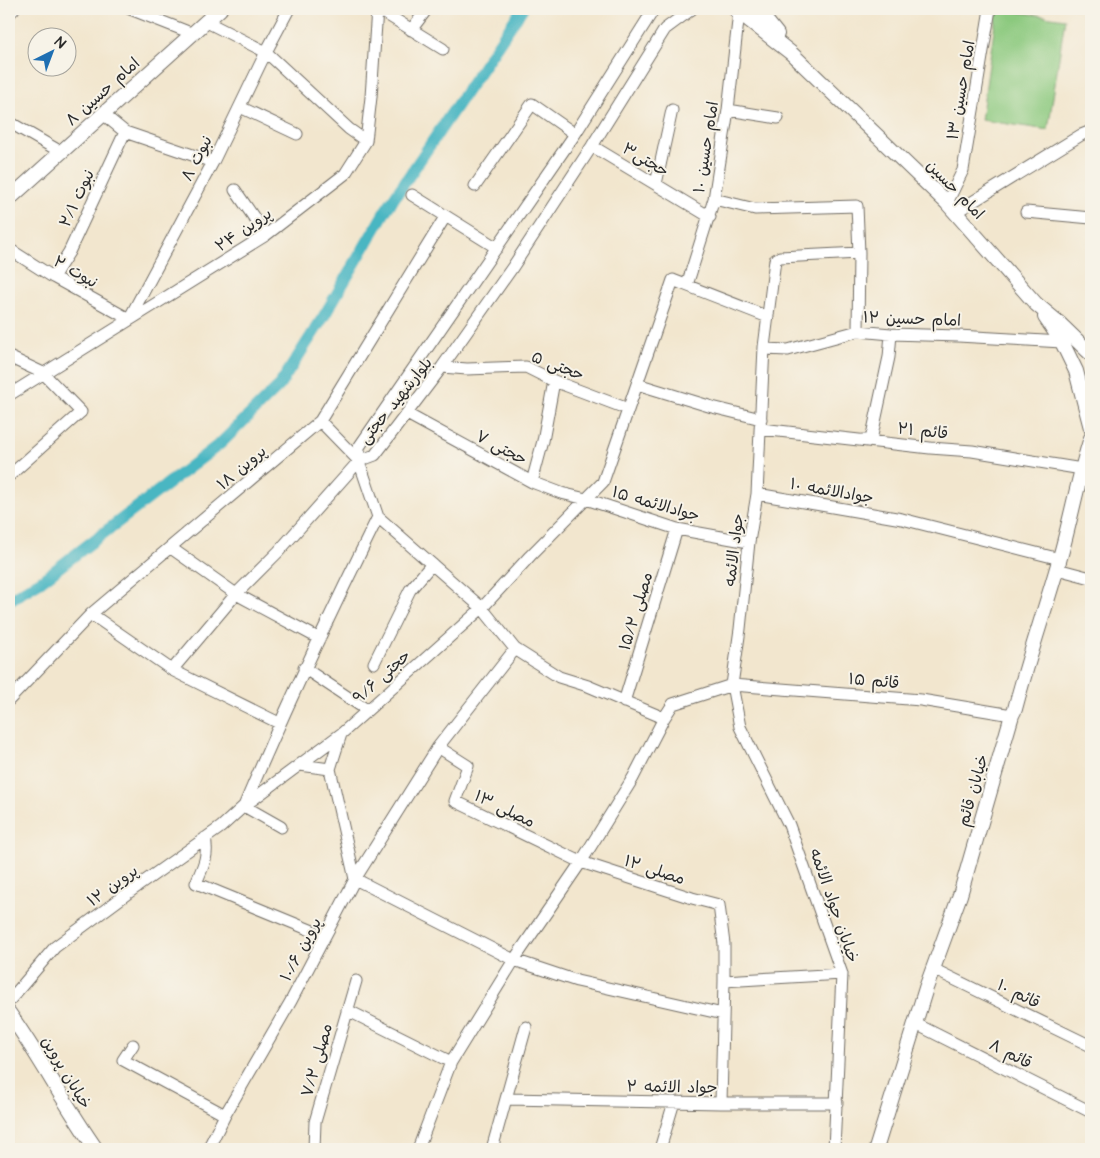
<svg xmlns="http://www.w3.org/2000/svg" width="1100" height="1158" viewBox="0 0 1100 1158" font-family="'Architects Daughter','Playpen Sans Arabic',sans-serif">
	<rect width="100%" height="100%" fill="#f7f3e8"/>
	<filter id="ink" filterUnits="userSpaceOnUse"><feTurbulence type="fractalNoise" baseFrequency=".02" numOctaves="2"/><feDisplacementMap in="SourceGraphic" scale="10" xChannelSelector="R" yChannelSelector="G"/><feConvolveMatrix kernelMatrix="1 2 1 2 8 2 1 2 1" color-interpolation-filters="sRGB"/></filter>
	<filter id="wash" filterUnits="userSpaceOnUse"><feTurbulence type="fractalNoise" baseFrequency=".0096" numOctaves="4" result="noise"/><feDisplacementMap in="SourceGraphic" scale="20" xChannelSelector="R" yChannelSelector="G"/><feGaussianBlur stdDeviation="1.12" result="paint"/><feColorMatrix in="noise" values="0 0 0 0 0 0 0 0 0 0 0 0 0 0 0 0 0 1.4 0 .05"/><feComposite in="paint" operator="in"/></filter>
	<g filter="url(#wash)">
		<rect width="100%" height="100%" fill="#f2e6ce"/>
		<path fill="#8bc97e" stroke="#5b7a54" d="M997,9L1065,19L1048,130L981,120Z"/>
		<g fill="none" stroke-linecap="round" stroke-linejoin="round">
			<path stroke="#48b6c2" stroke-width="12" d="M9,600L41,581L221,443L279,386L324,316L386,210L522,9"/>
		</g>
	</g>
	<g filter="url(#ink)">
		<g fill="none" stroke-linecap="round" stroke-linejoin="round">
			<defs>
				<path id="minor" d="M130,9L191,33
					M378,9L443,49
					M9,14L14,9
					M205,21L266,52L349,129L366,141
					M411,30L427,9
					M240,107L297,134
					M728,110L778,118
					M103,114L125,132L213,162
					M9,122L61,152
					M592,146L710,217
					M656,184L672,110
					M475,186L532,104L575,134
					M235,190L266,235
					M412,195L497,248
					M714,199L755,209L857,206L859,253L858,331
					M947,203L963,170L990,9
					M956,212L1081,135L1091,131
					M1026,212L1091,218
					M9,249L53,277L129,319L213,162L266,52L289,9
					M53,277L69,252L125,132
					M687,285L714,199L728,110L739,12
					M764,349L788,350L858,331L891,334L958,336L1062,342
					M9,357L43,373L81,412L9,476
					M442,367L467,369L526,367L554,381L628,409
					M637,384L712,407L761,419
					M9,395L266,235L345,174L366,141L371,97L377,9
					M407,414L532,482L561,493L586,499L677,529L749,542
					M320,421L359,461L378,517L482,608L515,649L559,677L588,686L664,718
					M761,429L930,448L972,451L1082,469
					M863,440H871L889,357L891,334
					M359,461V447L575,134L654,9
					M1081,472L1091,475
					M532,482L543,441L554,381
					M757,494L902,519L1060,559
					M171,548L236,594L318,638
					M1057,569L1091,578
					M91,614L172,670L279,723
					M374,663L410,590L432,564
					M304,668L367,710
					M172,670L236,594L278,552L359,461L375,455L442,367L512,268L592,146L665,29L692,9
					M9,700L91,614L320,421L445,217
					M624,702L677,529
					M438,747L468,766L455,801L581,862L692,898L719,905L724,944V981L721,1103
					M300,765L330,769
					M330,769L355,879
					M330,769L341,734
					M245,804C286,707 331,612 378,517
					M244,806L281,827
					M205,838C209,857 203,866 196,883L325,936
					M355,879L514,960L577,981L723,1014
					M933,969L1091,1046
					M724,981L842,974
					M9,1001L55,947L128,893L221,827L244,806L341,734L482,608L530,556L603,482L673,280L768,317
					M347,1010L451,1062
					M916,1024L1091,1112
					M133,1045L123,1060L225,1115
					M507,1099L721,1103H837
					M208,1149L225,1115L291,1001L355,879L438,747L515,649
					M314,1149L315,1122L356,981
					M418,1149L451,1062L514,960L581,862L633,778L664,718L673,704L732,685L921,700L1012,715
					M492,1149L526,1027
					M660,1149L674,1102
					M834,1149L842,974L789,825L740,727L732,685L740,629L749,542L757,494L764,347L775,260L780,257L859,253"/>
				<path id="tertiary" d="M735,9L791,53L947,203L1036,304L1060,324L1091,354
					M757,9L777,34
					M9,199L220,9
					M1045,317L1062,342L1076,371L1091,428
					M9,1013C40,1057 65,1105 96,1149
					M876,1149L926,988L960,895L1012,715L1015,709C1028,659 1045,610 1059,561C1071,520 1078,478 1091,438"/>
			</defs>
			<use href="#minor" stroke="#716c64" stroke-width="13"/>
			<use href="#tertiary" stroke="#716c64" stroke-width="16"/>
			<use href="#minor" stroke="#fff" stroke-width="11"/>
			<use href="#tertiary" stroke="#fff" stroke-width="14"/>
		</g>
	</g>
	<g text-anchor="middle" stroke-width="4" stroke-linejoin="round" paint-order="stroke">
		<g font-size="16" fill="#2b2b2b" stroke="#f7f3e8">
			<text transform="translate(960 90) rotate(-80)" y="6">امام حسین ۱۳</text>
			<text transform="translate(102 91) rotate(-42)" y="6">امام حسین ۸</text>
			<text transform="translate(705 147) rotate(-81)" y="6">۱۰ امام حسین</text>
			<text transform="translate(196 158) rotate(-63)" y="6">نبوت ۸</text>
			<text transform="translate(646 159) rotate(31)" y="6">حجتی۳</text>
			<text transform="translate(956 189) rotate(46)" y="6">امام حسین</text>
			<text transform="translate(76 198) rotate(-65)" y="6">نبوت ۲/۱</text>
			<text transform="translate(243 229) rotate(-34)" y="6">پروین ۲۴</text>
			<text transform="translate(76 271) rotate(30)" y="6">نبوت ۲</text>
			<text transform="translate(912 318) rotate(2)" y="6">امام حسین ۱۲</text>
			<text transform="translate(558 365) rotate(21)" y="6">حجتی ۵</text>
			<text transform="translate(395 400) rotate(-51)" y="6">بلوارشهید حجتی</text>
			<text transform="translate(923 430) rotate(6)" y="6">قائم ۲۱</text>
			<text transform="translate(502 447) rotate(28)" y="6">حجتی ۷</text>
			<text transform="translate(241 467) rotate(-40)" y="6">پروین ۱۸</text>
			<text transform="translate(832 490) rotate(10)" y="6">جوادالائمه ۱۰</text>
			<text transform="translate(656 503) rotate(16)" y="6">جوادالائمه ۱۵</text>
			<text transform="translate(733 550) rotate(-83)" y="6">جواد الائمه</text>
			<text transform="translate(635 611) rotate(-73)" y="6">مصلی ۱۵/۲</text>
			<text transform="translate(381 676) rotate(-42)" y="6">حجتی ۹/۶</text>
			<text transform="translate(874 680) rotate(5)" y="6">قائم ۱۵</text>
			<text transform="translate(972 790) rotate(-74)" y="6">خیابان قائم</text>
			<text transform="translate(505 808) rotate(26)" y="6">مصلی ۱۳</text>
			<text transform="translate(655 869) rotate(18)" y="6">مصلی ۱۲</text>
			<text transform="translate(112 885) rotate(-36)" y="6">پروین ۱۲</text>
			<text transform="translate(835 905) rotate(71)" y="6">خیابان جواد الائمه</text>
			<text transform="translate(300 949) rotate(-62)" y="6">پروین ۱۰/۶</text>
			<text transform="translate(1019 993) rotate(26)" y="6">قائم ۱۰</text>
			<text transform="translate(1011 1053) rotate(27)" y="6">قائم ۸</text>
			<text transform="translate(316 1060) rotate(-74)" y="6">مصلی ۷/۲</text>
			<text transform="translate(67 1072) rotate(59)" y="6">خیابان پروین</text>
			<text transform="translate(672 1086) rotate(1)" y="6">جواد الائمه ۲</text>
		</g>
	</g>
	<rect width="1100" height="1158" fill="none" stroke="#f7f3e8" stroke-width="30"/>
	<g transform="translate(52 52) rotate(42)"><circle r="24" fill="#f7f3e8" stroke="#a5a39c"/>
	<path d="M0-4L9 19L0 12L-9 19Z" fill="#1f6fb2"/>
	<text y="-8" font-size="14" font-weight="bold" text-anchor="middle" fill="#2b2b2b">N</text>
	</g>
</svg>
